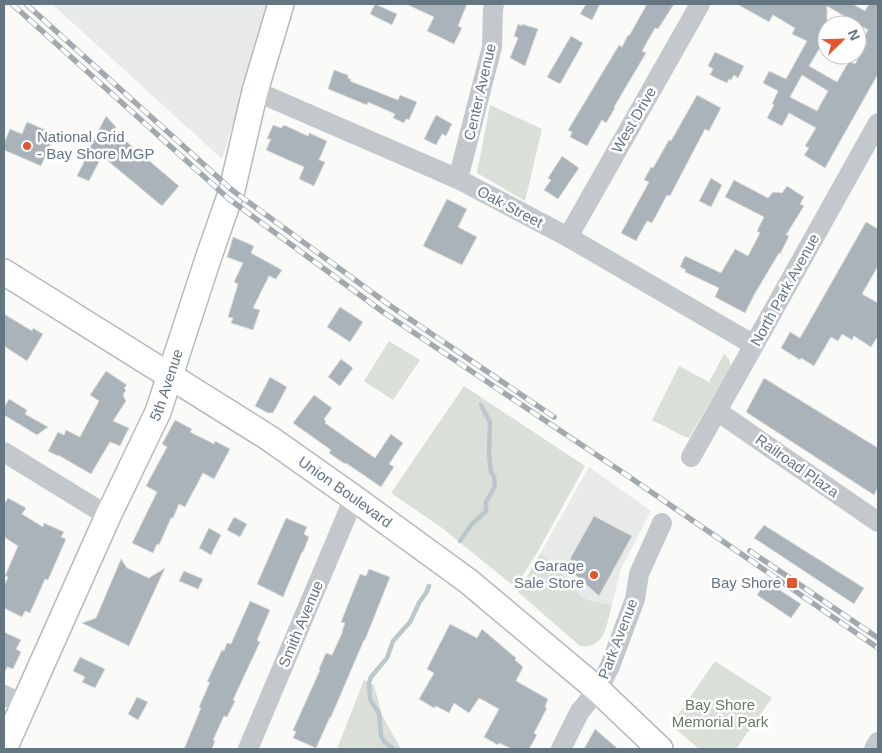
<svg xmlns="http://www.w3.org/2000/svg" width="882" height="753" viewBox="0 0 882 753" font-family="Helvetica,sans-serif">
	<rect width="100%" height="100%" fill="#fafaf8"/>
	<path fill="#e8e9e9" d="M52,4H269L222,159Z
		M589,467L651,511L621,569L612,605L588,600L579,595L575,585L540,554Z"/>
	<path fill="#dadfd7" d="M490,105L542,129L525,201L477,173Z
		M389,341L420,360L393,400L364,381Z
		M724,354L729,359L731,366L689,438L685,437L652,420L679,366L709,382Z
		M464,386L585,466L537,553L515,587L442,528L391,493Z
		M540,554L561,569V573L575,585L579,595L588,600L612,605C607,623 605,650 580,646L518,592Z
		M715,661L772,698L736,749H699L671,725Z
		M364,680L374,685L382,715L401,749H337Z"/>
	<g fill="none" stroke-linecap="round" stroke-linejoin="round">
		<path stroke="#bbc7cb" stroke-width="4.5" d="M460,541L471,525L486,511V502L495,486L494,477L491,472L489,453L490,422L481,405
			M394,749L385,743L381,736L379,714L370,699L369,683L371,677L387,658L393,641L410,622L419,603L426,593L429,586"/>
	</g>
	<path fill="#aab3b9" stroke="#dcdcda" fill-rule="evenodd" d="M375,4L397,14L392,25L370,14Z
		M406,4H467L458,26L462,28L454,44L427,31L434,17Z
		M586,4H600L592,20L580,14Z
		M647,4H674L658,29L655,28L642,51L646,53L614,107L615,108L606,123L602,120L587,146L570,137L572,132L568,130L619,45L622,47L628,35L629,36Z
		M737,4H853L865,11L869,4H878V74L825,168L804,155L809,148L805,146L816,128L789,113L782,126L767,118L774,105L772,104L778,91L763,83L769,71L786,79L807,41L792,34L795,28L773,15L769,22ZM827,6L868,30L862,40L867,43L855,64L849,61L837,82L809,66L827,36ZM802,75L828,91L817,111L790,97Z
		M518,24L522,26V24L538,29L525,66L510,58L518,38L514,36Z
		M571,36L583,43L560,84L547,77Z
		M715,52L744,66L738,78L734,75L731,80L729,79L727,83L710,75L713,69L708,66Z
		M334,70L348,75V78L351,79L350,81L398,100L400,95L417,102L409,120L406,119L404,123L393,118L395,114L368,102L367,105L328,89Z
		M697,95L721,108L709,131L705,129L670,196L667,195L652,223L647,221L636,241L621,233L649,182L644,180L651,167L653,168L669,140L671,141Z
		M436,115L452,124L446,136L442,134L436,145L424,139Z
		M106,116L116,127L114,131L179,186L162,206L102,156L89,181L77,176L85,160H83Z
		M27,122L55,134L41,166L4,150V143L10,129L22,134Z
		M273,125L281,128L284,125L308,136L309,133L327,141L319,160L325,162L314,186L299,179L304,167L266,150L271,139H267Z
		M562,156L579,168L558,199L544,190L551,180L548,178Z
		M711,178L722,185L711,207L699,201Z
		M734,180L768,198L773,192L782,193L787,186L804,197L800,204L804,206L786,235L789,236L780,254L779,253L754,295L745,313L715,297L719,288L685,272L686,270L680,267L685,256L721,273L735,249L748,256L760,233L757,231L764,217L725,197Z
		M447,199L467,209L458,227L477,237L462,265L423,246Z
		M866,222L878,229V266L862,294L878,303V336L871,347L854,336L852,340L842,334L838,341L831,337L814,366L801,358L800,360L781,348L790,332L800,338Z
		M233,237L254,246L251,253L282,270L276,279L269,276L253,308L260,310L253,330L231,323L233,318L228,317L238,284L234,282L243,263L227,257Z
		M340,307L363,322L350,342L327,327Z
		M4,314L32,331L33,328L43,334L27,361L4,346Z
		M341,359L353,368L340,386L328,377Z
		M106,371L127,385L124,388L126,390L123,395L126,401L113,421L129,428L120,446L110,442L91,474L58,455V456L48,451L58,432L64,435L66,430L80,437L99,401L90,395Z
		M270,377L287,387L273,413H268L255,406Z
		M764,378L878,448V487L874,495L746,412Z
		M314,395L332,408L324,419L326,421L325,423L375,458L391,434L403,443L389,464L394,467L381,487L346,463L345,464L329,453L331,450L293,423Z
		M9,399L27,410L25,414L48,427L37,435L4,415V407Z
		M175,420L192,429L190,432L214,444L215,441L230,449L214,479L203,473L185,507L179,504L173,518H171L159,545L157,544L153,553L132,543L157,492L146,486L167,447L162,444Z
		M8,498L26,508L22,514L43,527L44,523L64,532L61,537L66,539L48,580L45,579L30,613L25,611L22,617L4,608V586L8,577L5,576L18,546L4,537V504Z
		M594,516L632,536L599,596L573,573L578,564L570,559Z
		M234,517L247,524L240,537L227,530Z
		M286,518L307,527L304,534L309,537L303,552H302L283,597L257,584Z
		M764,525L864,588L854,604L754,538Z
		M209,528L221,535L211,555L199,548Z
		M121,559L127,568L149,578L165,568L129,646L82,623L96,618Z
		M369,569L390,577L365,640H364L331,717H330L316,748L293,738L296,732L293,730L320,670L319,669L326,653L332,655L343,631H342L345,623L341,622L360,574L366,576Z
		M184,571L203,579L198,589L179,581Z
		M766,581L801,604L791,618L757,595Z
		M250,601L270,610L257,640L260,642L233,700L235,701L227,717L224,716L213,740L215,741L212,749H184L201,708L199,707L210,682H207L222,650L224,651L227,643L231,644Z
		M450,624L477,638L482,629L516,658L515,660L523,667L516,681L548,699L545,707L547,708L534,733L537,735L529,749H512L499,743L498,745L484,737L499,709L479,698L469,713L454,703L449,713L436,706L434,708L419,699L434,673L427,669Z
		M4,632L21,640L16,649L21,652L13,669L7,667L4,674Z
		M80,657L105,669L95,688L82,682L85,677L73,671Z
		M137,697L148,702L138,720L128,714Z
		M595,729L618,749H584Z"/>
	<g fill="none" stroke-linecap="round" stroke-linejoin="round">
		<defs>
			<g id="major">
				<path id="s1" d="M4,272L269,438L354,498L468,581L598,690L660,749"/>
				<path id="s2" d="M4,749L108,516L158,412L208,259L232,190L255,91L281,4"/>
			</g>
		</defs>
		<use href="#major" stroke="#b5babe" stroke-width="28"/>
		<path stroke="#c3c8cc" stroke-width="20" d="M255,91L458,179L568,237L754,345
			M458,179L492,47L493,10L494,4
			M568,237L700,4
			M717,411L878,522
			M4,452L108,516
			M691,457L754,345L878,123
			M4,695L23,704
			M248,749L354,498
			M561,749L580,711L598,690L610,666L635,599L639,574L662,523
			M874,749L878,742"/>
		<use href="#major" stroke="#fff" stroke-width="25"/>
		<defs>
			<path id="rail" d="M12,4L229,199L383,312L625,474L878,648
				M26,4L232,190L392,307L554,417
				M750,551L878,638"/>
		</defs>
		<use href="#rail" stroke="#a2aab0" stroke-width="5.5"/>
		<use href="#rail" stroke="#fff" stroke-width="4" stroke-dasharray="11" stroke-linecap="butt"/>
	</g>
	<g fill="#e4572e" stroke="#fff" stroke-width="2">
		<circle cx="27" cy="146" r="5"/>
		<circle cx="594" cy="575" r="5"/>
		<rect x="786" y="577" width="12" height="12" rx="2.5"/>
	</g>
	<g text-anchor="middle" stroke-width="5" stroke-linejoin="round" paint-order="stroke">
		<g font-size="15" fill="#657683" stroke="#fff">
			<text transform="translate(480 92) rotate(-77)" y="5">Center Avenue</text>
			<text transform="translate(634 120) rotate(-60)" y="5">West Drive</text>
			<text transform="translate(510 207) rotate(28)" y="5">Oak Street</text>
			<text transform="translate(785 290) rotate(-61)" y="5">North Park Avenue</text>
			<text dy="5" stroke="none"><textPath href="#s2" startOffset="399">5th Avenue</textPath></text>
			<text transform="translate(797 466) rotate(35)" y="5">Railroad Plaza</text>
			<text dy="5" stroke="none"><textPath href="#s1" startOffset="406">Union Boulevard</textPath></text>
			<text transform="translate(301 624) rotate(-67)" y="5">Smith Avenue</text>
			<text transform="translate(618 639) rotate(-69)" y="5">Park Avenue</text>
		</g>
		<g font-size="15" fill="#657683" stroke="#fff" text-anchor="end">
			<text x="37" y="142" text-anchor="start">National Grid<tspan x="37" dy="17">- Bay Shore MGP</tspan></text>
			<text x="584" y="571">Garage<tspan x="584" dy="17">Sale Store</tspan></text>
			<text x="781" y="588">Bay Shore</text>
		</g>
		<g font-size="15" fill="#687a64" stroke="#fff">
			<text x="720" y="710">Bay Shore<tspan x="720" dy="17">Memorial Park</tspan></text>
		</g>
	</g>
	<rect width="882" height="753" fill="none" stroke="#657683" stroke-width="10"/>
	<g transform="translate(842 40) rotate(67)"><circle r="24" fill="#ffffff" stroke="#c1c8cd"/>
	<path d="M0-4L9 19L0 12L-9 19Z" fill="#e4572e"/>
	<text y="-8" font-size="14" font-weight="bold" text-anchor="middle" fill="#657683">N</text>
	</g>
</svg>
